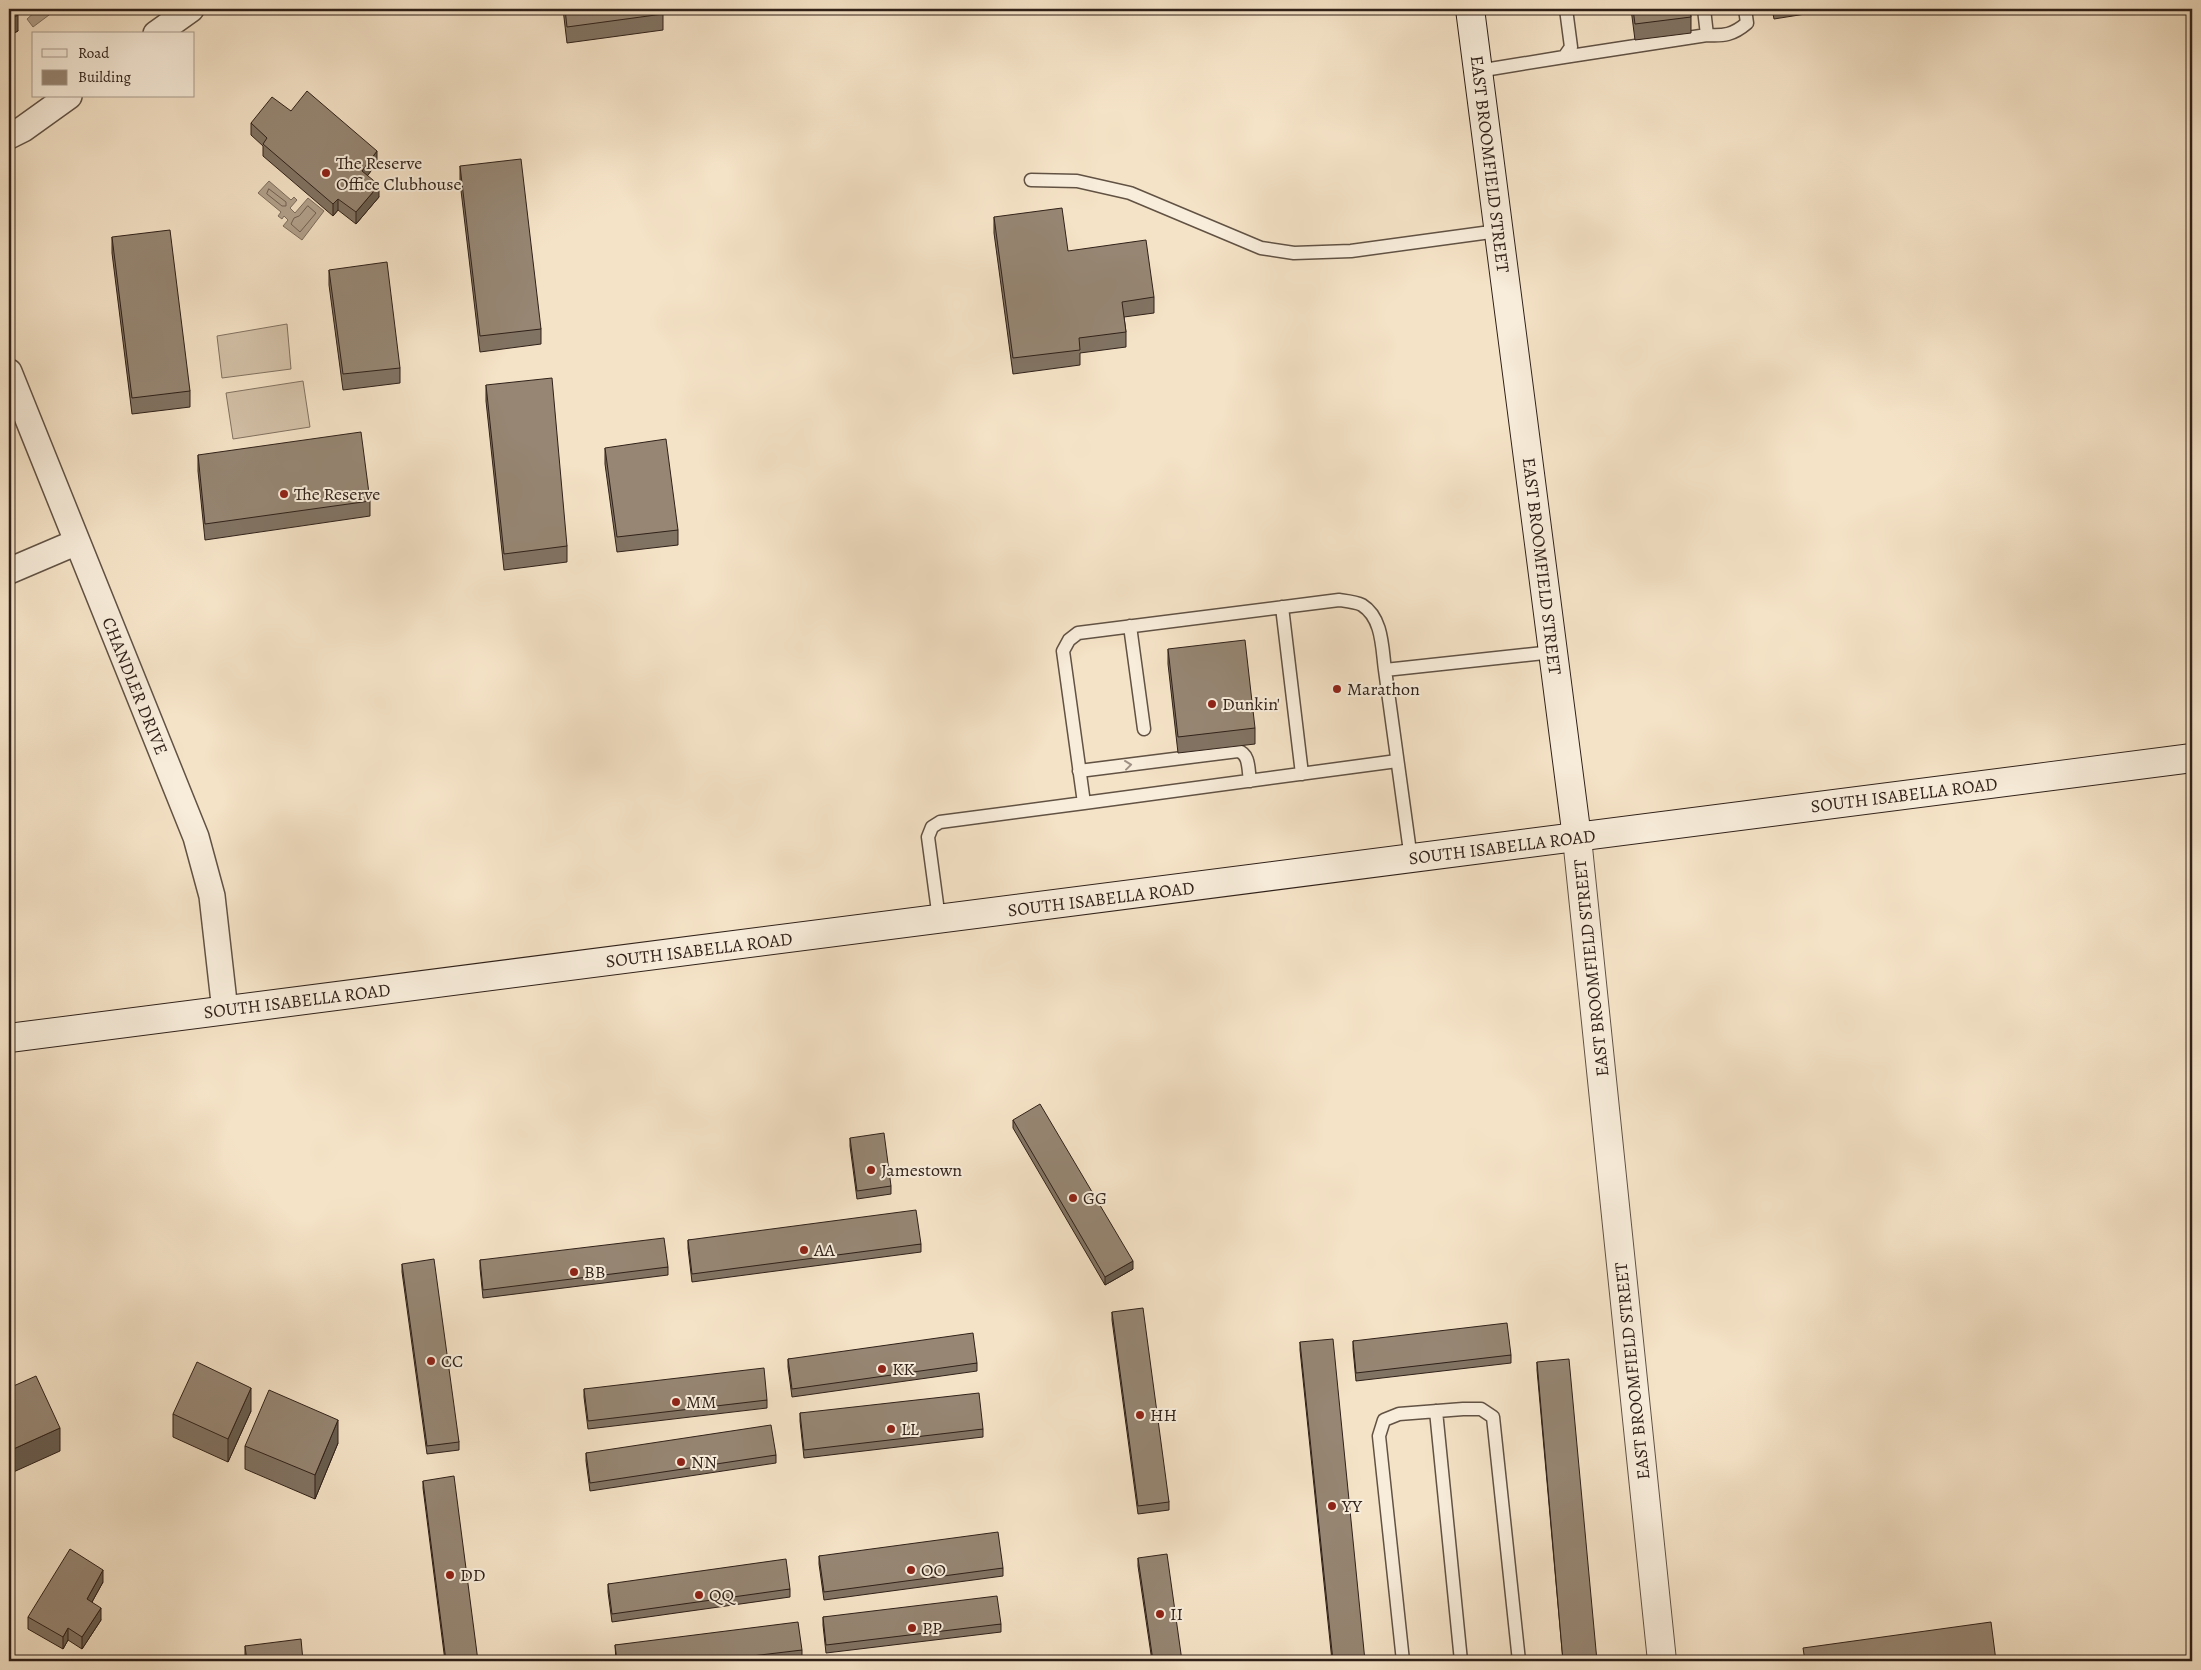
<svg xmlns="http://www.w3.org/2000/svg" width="2201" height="1670" viewBox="0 0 2201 1670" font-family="Alegreya,serif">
	<rect width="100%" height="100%" fill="#f5e3c7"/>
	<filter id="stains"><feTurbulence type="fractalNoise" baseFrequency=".004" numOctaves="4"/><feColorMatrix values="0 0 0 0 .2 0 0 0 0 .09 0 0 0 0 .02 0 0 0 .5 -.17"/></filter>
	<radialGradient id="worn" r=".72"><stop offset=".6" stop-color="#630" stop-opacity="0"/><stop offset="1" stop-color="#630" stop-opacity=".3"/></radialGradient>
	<path fill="#d4c2a9" stroke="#827261" d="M287,324L291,369L222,378L217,336Z
		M303,381L310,427L233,439L226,393Z"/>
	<path fill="#b2a18c" stroke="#7e6e5e" d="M35,9H57L33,27L27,19L36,11Z
		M269,181L291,200L294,197L297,200L290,208L295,213L308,198L324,211L302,240L283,226L288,220L284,216L282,219L278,216L281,212L258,193Z"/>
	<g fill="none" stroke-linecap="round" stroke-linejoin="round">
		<path stroke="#716152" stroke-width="1" d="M269,189L286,202V206H282L267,194Z
			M308,206L316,213L300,232L291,224L294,218L299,216Z"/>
		<defs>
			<path id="service" d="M1704,9L1707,35
				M1564,57L1707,35C1724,36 1733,35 1747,23L1745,9
				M1478,71L1564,57L1571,47L1566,9
				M1031,180L1077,181L1130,193L1261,248L1294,253L1351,251L1498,231
				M1282,607L1302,774
				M1130,626L1144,729
				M1079,771L1238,751C1250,754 1248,770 1250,781
				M1084,803L1397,761
				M1411,859L1385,670L1553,652
				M939,919L928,837L932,827L940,822L1084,803L1063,651L1069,640L1078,633L1339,600C1346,601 1356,602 1362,605C1383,618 1382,649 1385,670
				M1436,1411L1461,1661
				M1403,1661L1379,1436L1384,1420L1399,1414L1463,1409H1481L1493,1417L1519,1661"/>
			<path id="minor" d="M156,34L191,9
				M9,136L23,129L69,96
				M9,372L196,837L212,896L225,1011
				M9,571L77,542"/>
			<path id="tertiary" d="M1577,838L1662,1661"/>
			<path id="secondary" d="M1470,9L1577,838
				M9,1038L2192,758"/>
		</defs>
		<use href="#service" stroke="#615244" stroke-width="15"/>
		<use href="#minor" stroke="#615244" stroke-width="28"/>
		<use href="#tertiary" stroke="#615244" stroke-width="30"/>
		<use href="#secondary" stroke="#302119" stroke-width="30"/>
		<use href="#service" stroke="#f8eddb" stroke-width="12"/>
		<use href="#minor" stroke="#f8eddb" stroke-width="25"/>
		<use href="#tertiary" stroke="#f8eddb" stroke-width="28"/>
		<use href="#secondary" stroke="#f8eddb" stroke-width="28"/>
	</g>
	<path fill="#817363" stroke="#302119" d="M9,9L18,31L14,33V42L9,43Z
		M563,9H663V30L567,43Z
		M1631,9H1690L1691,17V33L1635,40Z
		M1772,9H1837L1774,19Z
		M291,111L377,163L367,176L379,197L356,224L338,210L333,216L263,156V146L251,135V123Z
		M460,166L541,329V344L480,352L460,182Z
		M994,217L1068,251L1154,297V313L1124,317L1126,332V347L1080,353V365L1013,374L994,233Z
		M112,237L190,391V407L132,414L112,253Z
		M329,270L400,368V383L343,390L329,285Z
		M486,385L567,546V562L504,570L486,401Z
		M605,448L678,530V545L617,552L605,464Z
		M198,455L370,501V516L205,540L198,471Z
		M1168,649L1255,728V744L1178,753L1168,664Z
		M1013,1120L1133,1269L1105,1285L1013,1128Z
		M850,1138L891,1186V1194L857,1199L850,1146Z
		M688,1240L921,1244V1252L692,1282L688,1248Z
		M480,1260L668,1267V1275L483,1298L480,1268Z
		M402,1264L459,1442V1450L427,1454L402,1272Z
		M1112,1312L1169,1502V1510L1138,1514L1112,1320Z
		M1353,1341L1511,1355V1363L1356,1381L1353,1349Z
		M1300,1342L1365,1661H1332L1300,1350Z
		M788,1359L977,1363V1371L792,1397L788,1367Z
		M1537,1362L1597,1661H1563L1537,1370Z
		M584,1389L767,1400V1408L588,1429L584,1397Z
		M251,1411L228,1462L173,1437V1414Z
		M800,1413L983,1429V1437L804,1458L800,1421Z
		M338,1443L315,1499L245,1469V1446Z
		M586,1453L776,1455V1463L590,1491L586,1461Z
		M423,1481L478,1661H445L423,1488Z
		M819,1556L1003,1568V1576L824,1600L819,1564Z
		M1138,1558L1182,1661H1152L1138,1566Z
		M103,1582L92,1602L101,1620L82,1649L68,1640L63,1649L28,1629V1617Z
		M608,1584L790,1589V1597L612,1622L608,1592Z
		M823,1617L1001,1624V1632L826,1653L823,1625Z
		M615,1645L802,1650V1658L772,1661H616Z
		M245,1646L303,1661H245Z"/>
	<path fill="#695e50" stroke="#302119" d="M18,15V31L14,33V17Z
		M377,151V163L362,183V171Z
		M379,185V197L356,224V212Z
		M338,199V210L333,216V204Z
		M1133,1261V1269L1105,1285V1277Z
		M251,1388V1411L228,1462V1439Z
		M338,1420V1443L315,1499V1475Z
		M60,1428V1451L9,1474V1451Z
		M103,1570V1582L87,1611V1599Z
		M101,1608V1620L82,1649V1637Z
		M68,1628V1640L63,1649V1637Z"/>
	<path fill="#968673" stroke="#302119" d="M9,9H18V15L14,17V27H9Z
		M565,9H663V14L567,27Z
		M1633,9H1690L1691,17L1635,24Z
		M1773,9H1787L1774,11Z
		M307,91L377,151L362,171L379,185L356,212L338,199L333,204L263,144L267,138L251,123L272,97L291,111Z
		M521,159L541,329L480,336L460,166Z
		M1062,208L1068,251L1146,240L1154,297L1122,302L1126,332L1079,338L1080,350L1013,358L994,217Z
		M170,230L190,391L132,398L112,237Z
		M387,262L400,368L343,374L329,270Z
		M552,378L567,546L504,554L486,385Z
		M361,432L370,501L205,524L198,455Z
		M666,439L678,530L617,537L605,448Z
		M1245,640L1255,728L1178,737L1168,649Z
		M1040,1104L1133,1261L1105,1277L1013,1120Z
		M884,1133L891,1186L857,1191L850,1138Z
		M916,1210L921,1244L692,1274L688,1240Z
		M664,1238L668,1267L483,1290L480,1260Z
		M434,1259L459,1442L427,1446L402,1264Z
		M1143,1308L1169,1502L1138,1506L1112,1312Z
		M1507,1323L1511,1355L1356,1373L1353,1341Z
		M973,1333L977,1363L792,1389L788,1359Z
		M1333,1339L1365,1661H1333L1300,1342Z
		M1569,1359L1597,1661H1563L1537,1362Z
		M197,1362L251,1388L228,1439L173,1414Z
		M764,1368L767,1400L588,1421L584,1389Z
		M36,1376L60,1428L9,1451V1388Z
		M269,1390L338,1420L315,1475L245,1446Z
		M979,1393L983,1429L804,1450L800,1413Z
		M771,1425L776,1455L590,1483L586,1453Z
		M454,1476L478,1661H446L423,1481Z
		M998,1532L1003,1568L824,1592L819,1556Z
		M70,1549L103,1570L87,1599L101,1608L82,1637L68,1628L63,1637L28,1617Z
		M1167,1554L1182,1661H1153L1138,1558Z
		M786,1559L790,1589L612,1614L608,1584Z
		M997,1596L1001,1624L826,1645L823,1617Z
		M798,1622L802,1650L710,1661H617L615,1645Z
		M1991,1622L1996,1661H1805L1803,1648Z
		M301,1639L303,1661H247L245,1646Z"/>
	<defs><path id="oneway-chevron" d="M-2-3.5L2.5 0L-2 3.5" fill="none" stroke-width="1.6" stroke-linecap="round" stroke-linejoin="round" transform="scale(1.25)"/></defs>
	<use stroke="#9e9184" href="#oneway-chevron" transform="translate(1128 765) rotate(-7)"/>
	<g fill="#8f2418" stroke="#f8eddb" stroke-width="2">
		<circle cx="326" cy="173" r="5"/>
		<circle cx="284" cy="494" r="5"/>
		<circle cx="1337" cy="689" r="5"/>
		<circle cx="1212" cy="704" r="5"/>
		<circle cx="871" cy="1170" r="5"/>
		<circle cx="1073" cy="1198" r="5"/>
		<circle cx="804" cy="1250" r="5"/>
		<circle cx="574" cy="1272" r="5"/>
		<circle cx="431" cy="1361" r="5"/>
		<circle cx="882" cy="1369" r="5"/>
		<circle cx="676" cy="1402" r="5"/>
		<circle cx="1140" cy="1415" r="5"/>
		<circle cx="891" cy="1429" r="5"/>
		<circle cx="681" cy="1462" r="5"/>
		<circle cx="1332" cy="1506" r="5"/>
		<circle cx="911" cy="1570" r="5"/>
		<circle cx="450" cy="1575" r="5"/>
		<circle cx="699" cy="1595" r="5"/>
		<circle cx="1160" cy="1614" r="5"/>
		<circle cx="912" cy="1628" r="5"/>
	</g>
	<g text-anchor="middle" stroke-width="4" stroke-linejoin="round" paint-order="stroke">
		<g font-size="18" fill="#302119" stroke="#f8eddb" text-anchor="start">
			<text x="336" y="169">The Reserve<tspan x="336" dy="21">Office Clubhouse</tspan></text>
			<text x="294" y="500">The Reserve</text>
			<text x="1347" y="695">Marathon</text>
			<text x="1222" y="710">Dunkin'</text>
			<text x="881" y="1176">Jamestown</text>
			<text x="1083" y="1204">GG</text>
			<text x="814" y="1256">AA</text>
			<text x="584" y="1278">BB</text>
			<text x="441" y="1367">CC</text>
			<text x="892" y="1375">KK</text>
			<text x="686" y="1408">MM</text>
			<text x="1150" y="1421">HH</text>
			<text x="901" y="1435">LL</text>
			<text x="691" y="1468">NN</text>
			<text x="1342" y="1512">YY</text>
			<text x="921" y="1576">OO</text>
			<text x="460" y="1581">DD</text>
			<text x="709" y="1601">QQ</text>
			<text x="1170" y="1620">II</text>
			<text x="922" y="1634">PP</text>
		</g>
		<g font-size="18" fill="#302119" stroke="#f8eddb">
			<text transform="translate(1490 164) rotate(83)" y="6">EAST BROOMFIELD STREET</text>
			<text transform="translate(1542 566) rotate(83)" y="6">EAST BROOMFIELD STREET</text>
			<text transform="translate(135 686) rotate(68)" y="6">CHANDLER DRIVE</text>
			<text transform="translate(1904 795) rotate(-7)" y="6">SOUTH ISABELLA ROAD</text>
			<text transform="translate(1502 847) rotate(-7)" y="6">SOUTH ISABELLA ROAD</text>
			<text transform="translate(1101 899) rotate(-7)" y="6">SOUTH ISABELLA ROAD</text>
			<text transform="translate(699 950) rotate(-7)" y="6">SOUTH ISABELLA ROAD</text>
			<text transform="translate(1591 968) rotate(-96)" y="6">EAST BROOMFIELD STREET</text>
			<text transform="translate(297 1001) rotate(-7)" y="6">SOUTH ISABELLA ROAD</text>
			<text transform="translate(1632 1371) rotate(-96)" y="6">EAST BROOMFIELD STREET</text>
		</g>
	</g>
	<rect width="2201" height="1670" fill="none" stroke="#f5e3c7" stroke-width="30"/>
	<rect x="10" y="10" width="2181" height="1650" fill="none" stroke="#302119" stroke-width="2.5"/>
	<rect x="15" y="15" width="2171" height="1640" fill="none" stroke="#302119"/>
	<rect x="32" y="32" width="162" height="65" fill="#f8eddb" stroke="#a89b8d"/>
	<rect x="42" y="49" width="25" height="8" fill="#f8eddb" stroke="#a89b8d"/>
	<text x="78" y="58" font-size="15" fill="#302119">Road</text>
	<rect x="42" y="70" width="25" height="15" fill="#968673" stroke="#a89b8d"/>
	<text x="78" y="82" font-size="15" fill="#302119">Building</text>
	<rect width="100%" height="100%" filter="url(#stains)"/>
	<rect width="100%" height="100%" fill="url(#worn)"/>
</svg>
